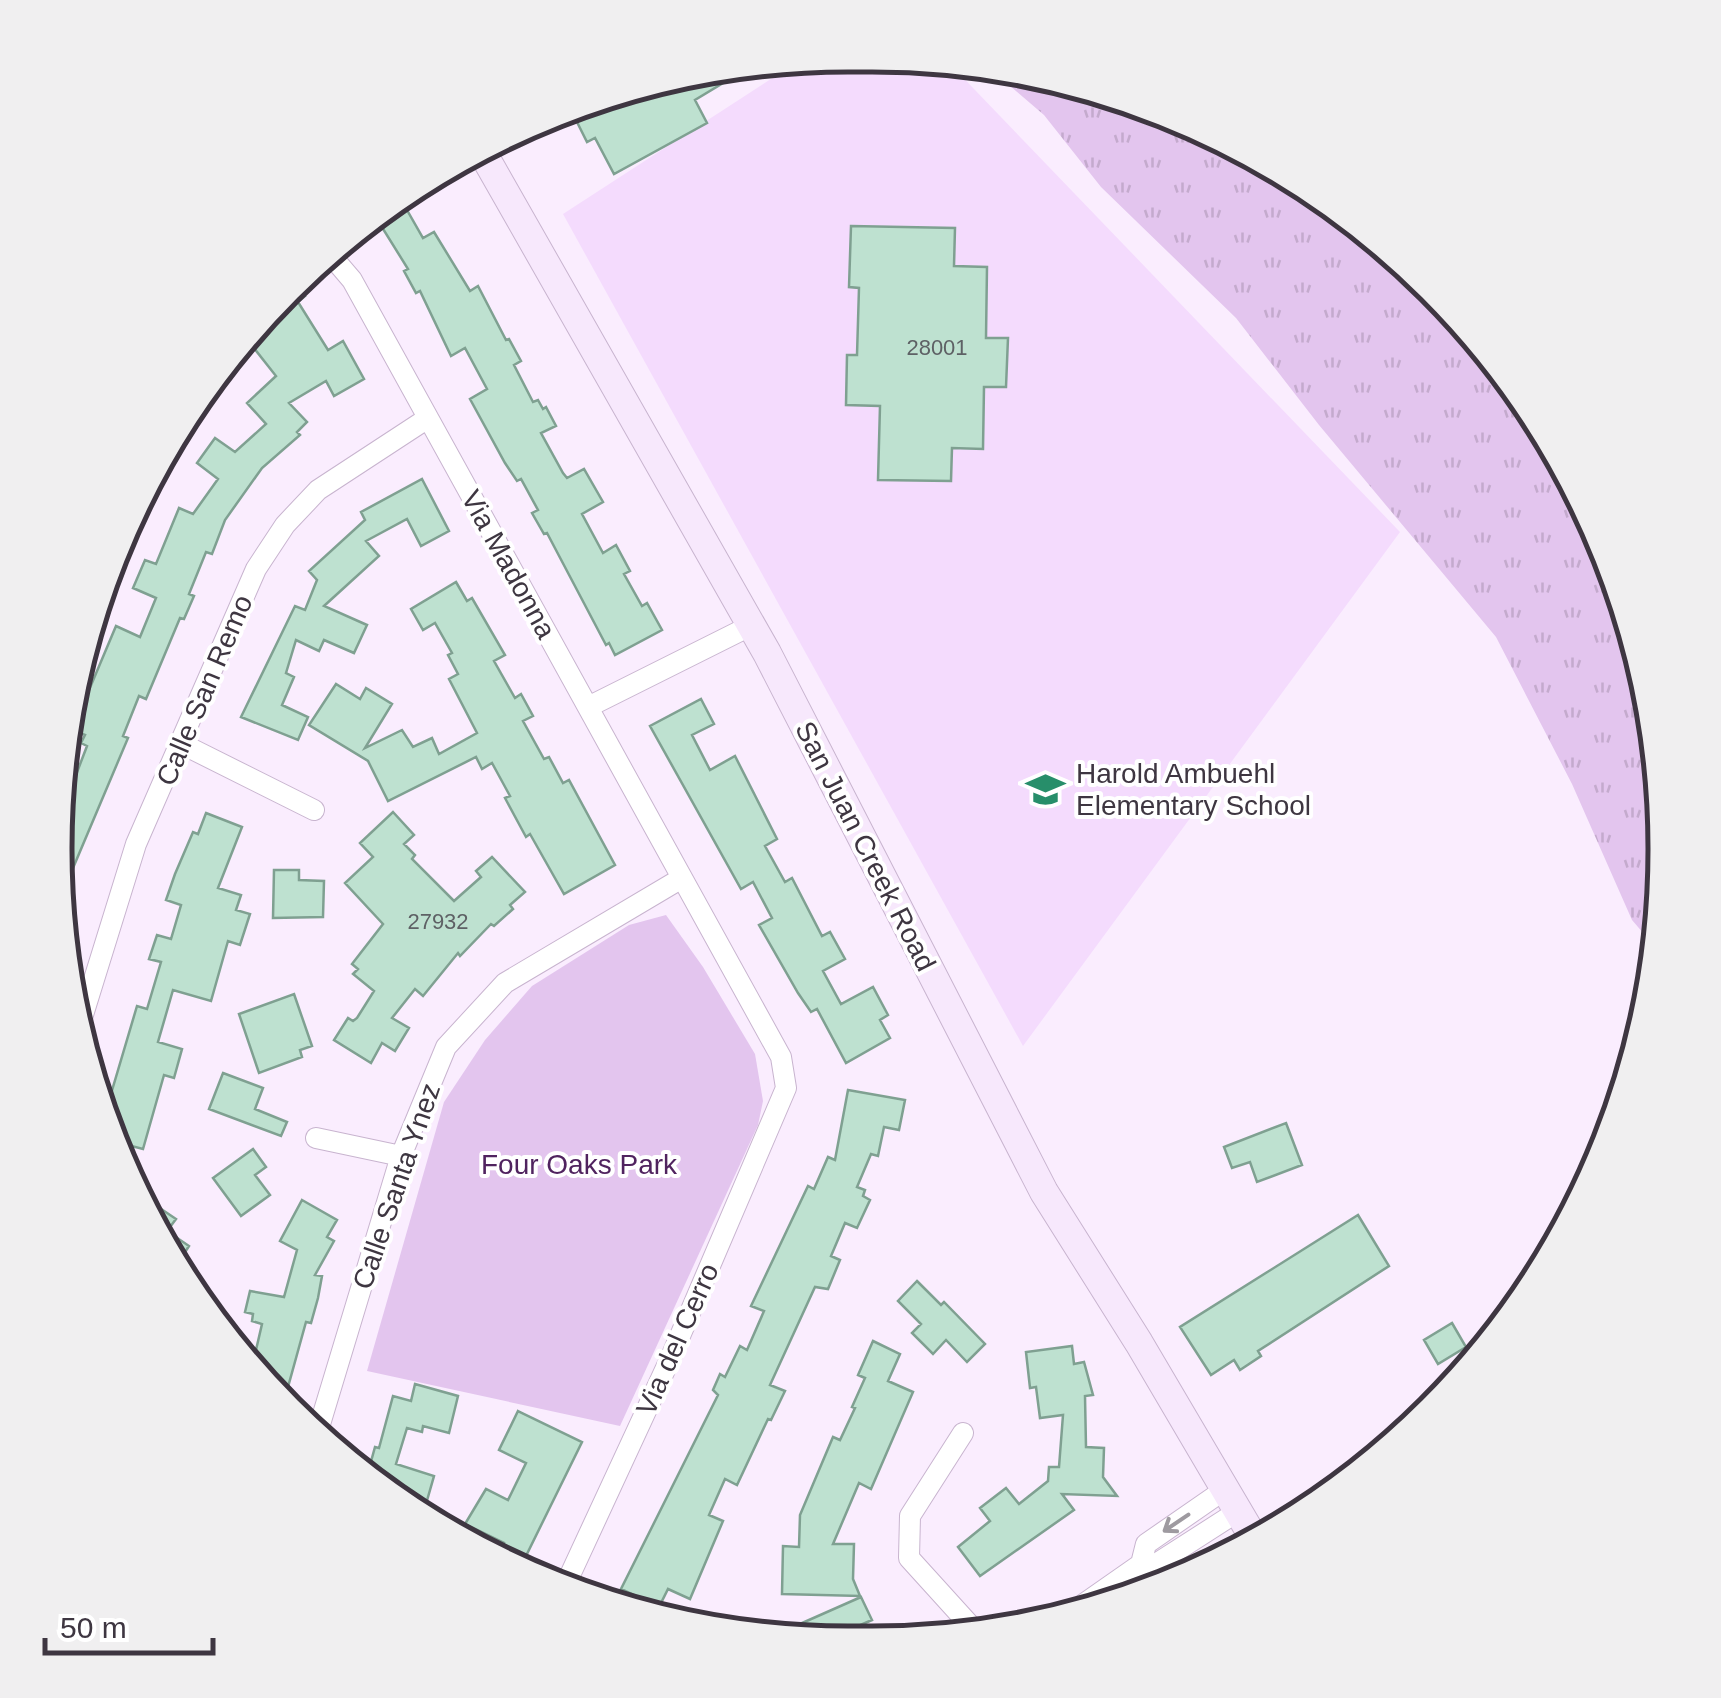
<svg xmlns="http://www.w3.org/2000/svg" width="1721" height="1698" viewBox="0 0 1721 1698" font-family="Arial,sans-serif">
	<defs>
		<pattern id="grass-tufts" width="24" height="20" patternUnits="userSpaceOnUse" patternTransform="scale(2.5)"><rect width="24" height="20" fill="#e3c5ee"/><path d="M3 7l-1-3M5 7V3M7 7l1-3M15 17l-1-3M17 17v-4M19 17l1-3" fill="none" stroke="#c4aacd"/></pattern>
	</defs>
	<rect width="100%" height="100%" fill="#faedfe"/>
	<path fill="#f4dbfd" d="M849,55L950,64L1400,532L1023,1046L563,214L800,60Z"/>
	<path fill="url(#grass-tufts)" d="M988,67L1026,70L1175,115L1313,189L1433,287L1532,407L1605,545L1651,694L1666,848L1656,948L1632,920L1572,784L1496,637L1319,425L1236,318L1101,187L1044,115Z"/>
	<path fill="#e3c5ee" d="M666,915L703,967L755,1054L763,1101L758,1125L620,1426L367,1371L444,1102L485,1040L532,986L629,925Z"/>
	<path fill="#bee1d0" stroke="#7fa091" stroke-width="2.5" d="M721,68L728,80L695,100L707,123L614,174L595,138L587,142L570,108L694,70Z
		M399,196L423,238L434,232L470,291L478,286L506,340L509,339L521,361L514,365L533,402L538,400L543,409L546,407L556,426L541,433L563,473L567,478L584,469L603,502L582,514L603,553L616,545L630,571L624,574L642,606L647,603L662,630L615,655L609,643L606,645L547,533L544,534L532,513L538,510L521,479L517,481L505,463L470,399L487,389L465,348L451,356L420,291L416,293L404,271L408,269L375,216Z
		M851,226L955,228L954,266L987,267L986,338H1008L1006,387H984L983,449L952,448L951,481L878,480L880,406L846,405L847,355H857L859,288L849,287Z
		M294,282L305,296L298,302L328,350L343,341L364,379L334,396L326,381L289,403L307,422L297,432L300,435L262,468L225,520L212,554L206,552L189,594L194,596L184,619L180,618L146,699L139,696L123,736L128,738L73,868L56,861L61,784L71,788L87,746L81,743L85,735L67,728L68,715L75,699L84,702L116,626L140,637L156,598L133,588L145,560L156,564L179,508L193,514L218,479L197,463L215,438L235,452L266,424L247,403L276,376L246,338Z
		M422,479L449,531L421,546L407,519L366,541L379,556L324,606L367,625L354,653L324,640L319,651L296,640L286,673L294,677L282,705L308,717L298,740L241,717L295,606L305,610L317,580L309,571L365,520L361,512Z
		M456,582L467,601L472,598L505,655L494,661L515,698L521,694L533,716L523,721L544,759L549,757L563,783L569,780L615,865L564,894L530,834L526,837L505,798L510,796L492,763L482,769L476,757L388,801L368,761L309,725L336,684L360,699L366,688L392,704L365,748L402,730L413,747L432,738L439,754L477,733L449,679L458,674L448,655L452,653L435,623L423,630L411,609Z
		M701,699L714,724L692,735L710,770L735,756L777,839L765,846L785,882L792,878L822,936L830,932L845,959L823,971L841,1004L873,987L888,1015L880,1020L890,1038L846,1063L817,1009L811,1012L798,993L759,925L772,918L753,882L741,889L650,726Z
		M393,812L414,835L404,844L415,855L412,859L454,901L481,877L476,871L492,857L525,892L510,905L513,909L494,926L491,924L460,956L458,953L423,996L415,989L392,1018L409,1028L395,1051L382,1043L371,1063L334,1040L348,1018L353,1021L357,1018L374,991L353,974L358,969L352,964L383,924L345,883L373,857L360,843Z
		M206,813L242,827L218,888L241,895L236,910L250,914L240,945L228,941L211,1001L173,990L158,1042L182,1049L174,1078L164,1075L143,1149L112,1141L108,1128L114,1105L108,1104L137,1006L147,1009L161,962L149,959L157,935L171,939L181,905L166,900L175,874L193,832L198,834Z
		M274,870H299V880L324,881L323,917L273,918Z
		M294,994L312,1046L300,1050L302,1057L259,1073L239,1014Z
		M223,1073L263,1088L255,1109L287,1122L281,1136L209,1109Z
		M848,1090L905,1100L899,1130L884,1127L878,1156L871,1154L857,1187L865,1190L863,1196L870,1200L857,1228L845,1223L831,1256L840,1260L828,1289L815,1287L770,1385L785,1391L771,1420L768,1419L737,1485L725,1479L709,1515L723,1521L690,1599L668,1589L659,1607L621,1589L718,1395L713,1390L720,1374L725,1377L740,1346L747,1350L764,1311L751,1306L808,1186L814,1189L828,1157L835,1160Z
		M1286,1123L1302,1165L1257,1182L1250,1162L1232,1168L1224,1147Z
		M253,1149L266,1167L255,1175L270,1195L241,1216L213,1178Z
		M136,1192L176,1219L167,1231L189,1246L176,1266Z
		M302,1200L337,1220L327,1237L334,1241L315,1275L322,1276L318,1298L311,1323L306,1322L283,1405L252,1367L262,1324L252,1321L253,1314L245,1312L250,1291L284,1297L297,1250L280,1241Z
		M1358,1215L1389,1266L1258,1351L1261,1356L1240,1370L1234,1360L1211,1375L1180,1327Z
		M917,1281L941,1305L944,1302L985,1344L967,1362L946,1340L933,1354L912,1333L921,1324L898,1301Z
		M1452,1323L1466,1347L1438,1364L1424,1340Z
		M873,1341L900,1354L888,1381L913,1392L871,1489L859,1483L833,1544H854L853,1579L860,1596L782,1594L783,1546L799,1547L800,1515L833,1437L840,1440L855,1408L852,1407L865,1378L858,1375Z
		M1072,1346L1074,1364L1084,1362L1093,1395L1085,1396L1086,1447L1104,1448L1103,1477L1117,1496L1062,1494L1074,1510L980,1576L958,1547L990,1521L980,1508L1006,1488L1019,1504L1048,1481L1049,1467H1059L1063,1415L1040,1418L1036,1387L1030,1388L1026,1352Z
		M415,1384L458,1396L449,1433L423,1426L422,1432L407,1428L396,1464L434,1476L424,1511L402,1505L367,1476L375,1447L379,1448L393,1396L411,1401Z
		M518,1411L582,1442L524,1560L502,1549L504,1543L465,1524L486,1489L508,1500L526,1463L499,1450Z
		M861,1597L872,1620L849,1630L854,1641L775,1635Z"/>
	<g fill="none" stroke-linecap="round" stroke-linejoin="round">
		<defs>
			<path id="street" d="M329,253L352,280L781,1057L786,1088L671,1357L564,1588
				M588,707L752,625
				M182,744L314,810
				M78,1031L136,844L256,569L285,525L318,490L428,418
				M316,1138L401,1156
				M963,1433L910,1516L909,1558L977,1633
				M317,1434L401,1156L446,1047L505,983L682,878
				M1141,1564L1146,1544L1224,1490
				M1068,1615L1141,1564H1156L1237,1512"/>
			<path id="secondary" d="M481,150L767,653L1044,1192L1139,1343L1255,1540"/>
		</defs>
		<use href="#street" stroke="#c8b4cf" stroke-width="22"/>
		<use href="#secondary" stroke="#c8b4cf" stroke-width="30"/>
		<use href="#street" stroke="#fff" stroke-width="20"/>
		<use href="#secondary" stroke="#f7e8fc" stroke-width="28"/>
	</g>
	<defs><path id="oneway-shaft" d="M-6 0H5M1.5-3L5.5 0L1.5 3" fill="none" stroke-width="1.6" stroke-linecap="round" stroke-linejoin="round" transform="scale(2.5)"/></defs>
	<use stroke="#9e9aa0" href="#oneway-shaft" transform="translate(1176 1523) rotate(146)"/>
	<defs>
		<symbol id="school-bare" viewBox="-9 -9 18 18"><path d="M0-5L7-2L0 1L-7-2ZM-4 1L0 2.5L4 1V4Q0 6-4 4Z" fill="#278e6a" stroke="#fff" stroke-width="2.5" paint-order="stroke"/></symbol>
	</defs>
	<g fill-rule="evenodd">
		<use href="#school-bare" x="1018" y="762" width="55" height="55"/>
	</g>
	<g text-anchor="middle" stroke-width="8" stroke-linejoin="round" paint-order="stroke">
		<g font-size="22" fill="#5e6165">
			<text x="937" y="355">28001</text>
			<text x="438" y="929">27932</text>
		</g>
		<g font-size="28" fill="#3e3641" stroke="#fff">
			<text transform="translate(509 564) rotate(61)" y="10">Via Madonna</text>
			<text transform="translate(204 690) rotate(-67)" y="10">Calle San Remo</text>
			<text transform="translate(866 846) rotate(63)" y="10">San Juan Creek Road</text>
			<text transform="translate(396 1186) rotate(-71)" y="10">Calle Santa Ynez</text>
			<text transform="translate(677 1339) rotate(-66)" y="10">Via del Cerro</text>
		</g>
		<g font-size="28" fill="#3e3641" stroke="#fff" text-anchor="start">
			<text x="1076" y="783">Harold Ambuehl<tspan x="1076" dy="32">Elementary School</tspan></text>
		</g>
		<g font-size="28" fill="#50235f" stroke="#fff">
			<text x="579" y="1174">Four Oaks Park</text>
		</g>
	</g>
	<path d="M0 0H1721V1698H0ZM848 72H872A776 776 0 0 1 1648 848V850A776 776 0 0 1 872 1626H848A776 776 0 0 1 72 850V848A776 776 0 0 1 848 72Z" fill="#f0eff0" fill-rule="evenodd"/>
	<path fill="none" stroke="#3e3641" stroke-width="5" d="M848 72H872A776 776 0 0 1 1648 848V850A776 776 0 0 1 872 1626H848A776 776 0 0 1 72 850V848A776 776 0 0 1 848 72Z"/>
	<path d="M45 1638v15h168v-15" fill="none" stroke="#3e3641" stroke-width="5"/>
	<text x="60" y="1638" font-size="30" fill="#3e3641" stroke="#ffffff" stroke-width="8" paint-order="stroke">50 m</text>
</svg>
